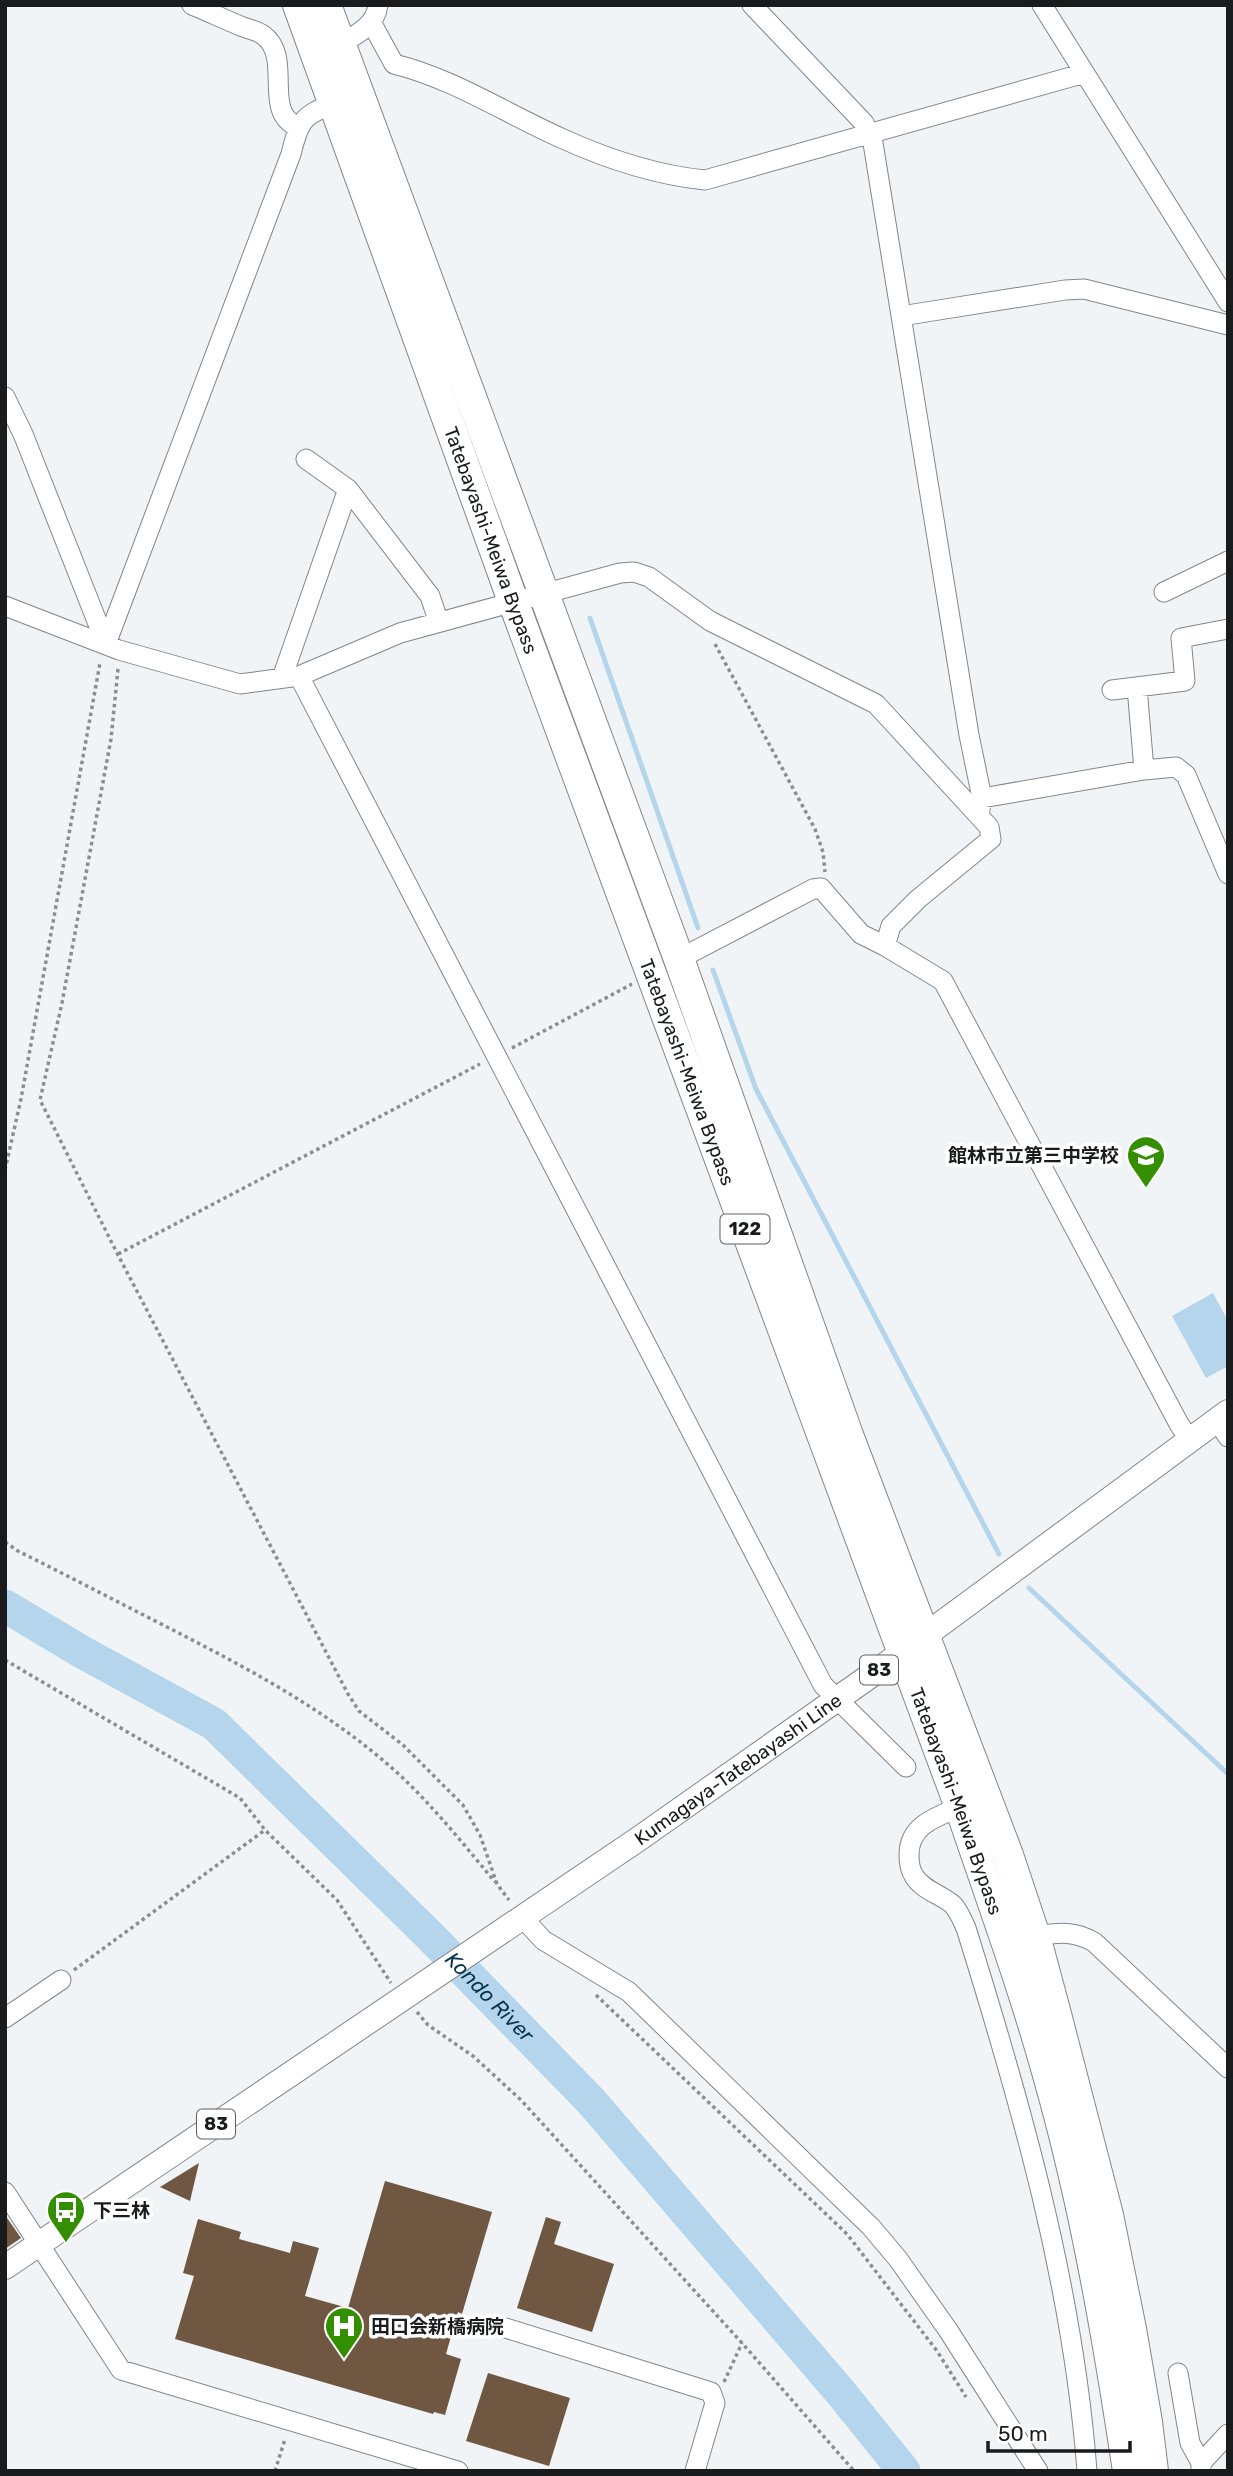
<svg xmlns="http://www.w3.org/2000/svg" width="1233" height="2476" viewBox="0 0 1233 2476" font-family="Rubik,'Noto Sans JP',sans-serif">
	<rect width="100%" height="100%" fill="#f0f4f7"/>
	<path fill="#b4d5eb" d="M1213,1293L1228,1321V1366L1206,1378L1172,1316Z"/>
	<g fill="none" stroke-linecap="round" stroke-linejoin="round">
		<path stroke="#b4d5eb" stroke-width="5" d="M590,618L698,928
			M713,970L756,1089L999,1554
			M1029,1588L1228,1774"/>
		<path stroke="#b4d5eb" stroke-width="33" id="s1" d="M5,1606L82,1652L214,1724L430,1936L591,2101L842,2394L904,2471"/>
	</g>
	<path fill="#705742" d="M199,2163L190,2201L160,2187Z
		M385,2181L492,2212L462,2314L458,2312L446,2354L461,2359L445,2415L434,2412L433,2414L175,2339L194,2276L183,2273L198,2219L241,2232L239,2239L290,2253L293,2241L319,2248L305,2296L348,2308Z
		M5,2215L21,2238L5,2249Z
		M546,2217L561,2222L554,2244L614,2264L592,2332L517,2308Z
		M488,2373L570,2398L549,2466L466,2441Z"/>
	<g fill="none" stroke-linecap="round" stroke-linejoin="round">
		<defs>
			<path id="minor" d="M192,5C209,12 226,20 243,27C249,29 258,31 263,35C294,57 261,112 298,127
				M752,5L864,123L873,143L969,735L982,798L979,815
				M1042,5L1228,302
				M371,22L394,64C454,79 505,113 561,138C607,159 655,175 705,180L1085,73
				M340,44C356,35 376,25 378,5
				M901,316L1065,290L1084,289L1228,325
				M5,397L23,434L106,644
				M306,459L348,489L430,596L438,620
				M1164,592L1228,561
				M5,606L119,650L240,684L299,676L400,633L620,573L634,572L649,577L710,621L876,704L989,827L991,839L918,899L891,926L885,946
				M106,644L291,154C299,121 302,116 334,103
				M299,676L823,1685L906,1767
				M282,678L348,489
				M1137,687L1144,770
				M1112,690L1185,681L1181,638L1228,629
				M982,798L1144,770L1176,767L1186,775L1228,874
				M679,959L813,889L821,888L861,934L885,946L943,981L1179,1424L1190,1440
				M1217,1420L1228,1437
				M960,1807C936,1817 909,1825 909,1855C909,1862 910,1870 914,1876C923,1891 943,1895 953,1905C959,1911 962,1920 966,1928C1021,2104 1073,2286 1087,2471
				M523,1918L543,1940L629,1992L871,2227L898,2259L948,2330L1038,2471
				M1035,1936C1058,1933 1073,1930 1094,1942L1228,2068
				M5,2018L61,1980
				M5,2192L121,2370L458,2471
				M499,2326L711,2392L715,2403L695,2471
				M1178,2373L1190,2443L1201,2463V2471
				M1201,2463L1228,2434"/>
			<g id="major">
				<path id="s2" d="M5,2267L637,1840L877,1671L1228,1412"/>
			</g>
			<g id="highway">
				<path id="s3" d="M298,5L513,601L960,1807C990,1896 1023,1985 1048,2075C1085,2205 1108,2338 1128,2471"/>
				<path d="M326,5L679,959L848,1435L1008,1855L1035,1936L1057,2018L1108,2215L1131,2329L1147,2422L1153,2471"/>
			</g>
		</defs>
		<use href="#minor" stroke="#838689" stroke-width="21"/>
		<use href="#major" stroke="#838689" stroke-width="26"/>
		<use href="#highway" stroke="#838689" stroke-width="32"/>
		<path stroke="#8b8e90" stroke-width="3.5" stroke-dasharray="3.5 3.5" stroke-linecap="butt" d="M715,644L815,829L823,852L825,872
			M118,669L111,739L62,1003L40,1100L118,1255L348,1694L359,1711L403,1745L463,1805L480,1835L497,1884L509,1900
			M512,1048L632,984
			M5,1170L21,1099L100,663
			M118,1254L480,1064
			M5,1542L18,1551C68,1576 118,1602 169,1628C251,1670 336,1715 404,1779C437,1811 466,1847 495,1882
			M5,1660L240,1798L265,1830L337,1900L391,1983
			M74,1970L265,1830
			M596,1995L847,2234L937,2351L966,2397
			M417,2012L428,2025L473,2056L521,2100L742,2343L854,2471
			M724,2382L742,2343
			M275,2471L285,2439"/>
		<use href="#minor" stroke="#fff" stroke-width="19"/>
		<use href="#major" stroke="#fff" stroke-width="24"/>
		<use href="#highway" stroke="#fff" stroke-width="30"/>
	</g>
	<defs>
		<symbol id="school-pin" viewBox="-11 -11 22 30"><path d="M0 17L-7.5 6A9.5 9.5 0 1 1 7.5 6Z" fill="#338f00" stroke="#fff"/><path d="M0-5L7-2L0 1L-7-2ZM-4 1L0 2.5L4 1V4Q0 6-4 4Z" fill="#fff"/></symbol>
		<symbol id="bus-pin" viewBox="-11 -11 22 30"><path d="M0 17L-7.5 6A9.5 9.5 0 1 1 7.5 6Z" fill="#338f00" stroke="#fff"/><path d="M-5-6H5V4H4V6H2V4H-2V6H-4V4H-5ZM-3.5-4V0h7V-4ZM-3.5 1.2v1.5H-2V1.2ZM2 1.2v1.5H3.5V1.2Z" fill="#fff"/></symbol>
		<symbol id="hospital-pin" viewBox="-11 -11 22 30"><path d="M0 17L-7.5 6A9.5 9.5 0 1 1 7.5 6Z" fill="#338f00" stroke="#fff"/><path d="M-5-5h3v3.5h4V-5h3V5h-3V1.5h-4V5h-3Z" fill="#fff"/></symbol>
	</defs>
	<g fill-rule="evenodd">
		<use href="#school-pin" x="1124" y="1133" width="44" height="60"/>
		<use href="#bus-pin" x="44" y="2188" width="44" height="60"/>
		<use href="#hospital-pin" x="322" y="2304" width="44" height="60"/>
	</g>
	<g text-anchor="middle" stroke-width="7" stroke-linejoin="round" paint-order="stroke">
		<g fill="#fff" stroke="#5e5f60" stroke-width="2">
			<rect x="720.5" y="1214.5" width="49" height="29" rx="5"/>
			<rect x="860" y="1655.5" width="38" height="29" rx="5"/>
			<rect x="197" y="2109.5" width="38" height="29" rx="5"/>
		</g>
		<g font-size="18" font-weight="bold" fill="#191b1c">
			<text x="745" y="1235">122</text>
			<text x="879" y="1676">83</text>
			<text x="216" y="2130">83</text>
		</g>
		<g font-size="19" fill="#191b1c" stroke="#fff">
			<text dy="7" stroke="none"><textPath href="#s3" startOffset="569">Tatebayashi-Meiwa Bypass</textPath></text>
			<text dy="7" stroke="none"><textPath href="#s3" startOffset="1136">Tatebayashi-Meiwa Bypass</textPath></text>
			<text dy="7" stroke="none"><textPath href="#s2" startOffset="886">Kumagaya-Tatebayashi Line</textPath></text>
			<text dy="7" stroke="none"><textPath href="#s3" startOffset="1913">Tatebayashi-Meiwa Bypass</textPath></text>
		</g>
		<g font-size="19" font-weight="bold" fill="#191b1c" stroke="#fff" text-anchor="start">
			<text x="1119" y="1162" text-anchor="end">館林市立第三中学校</text>
			<text x="93" y="2217">下三林</text>
			<text x="371" y="2333">田口会新橋病院</text>
		</g>
		<g font-size="21" font-style="italic" fill="#09364c" stroke="#fff">
			<text dy="7" stroke="none"><textPath href="#s1" startOffset="628">Kondo River</textPath></text>
		</g>
	</g>
	<rect width="1233" height="2476" fill="none" stroke="#191b1c" stroke-width="14"/>
	<path d="M988 2441v10h142v-10" fill="none" stroke="#191b1c" stroke-width="3.5"/>
	<text x="998" y="2441" font-size="21" fill="#191b1c" stroke="#ffffff" stroke-width="5" paint-order="stroke">50 m</text>
</svg>
